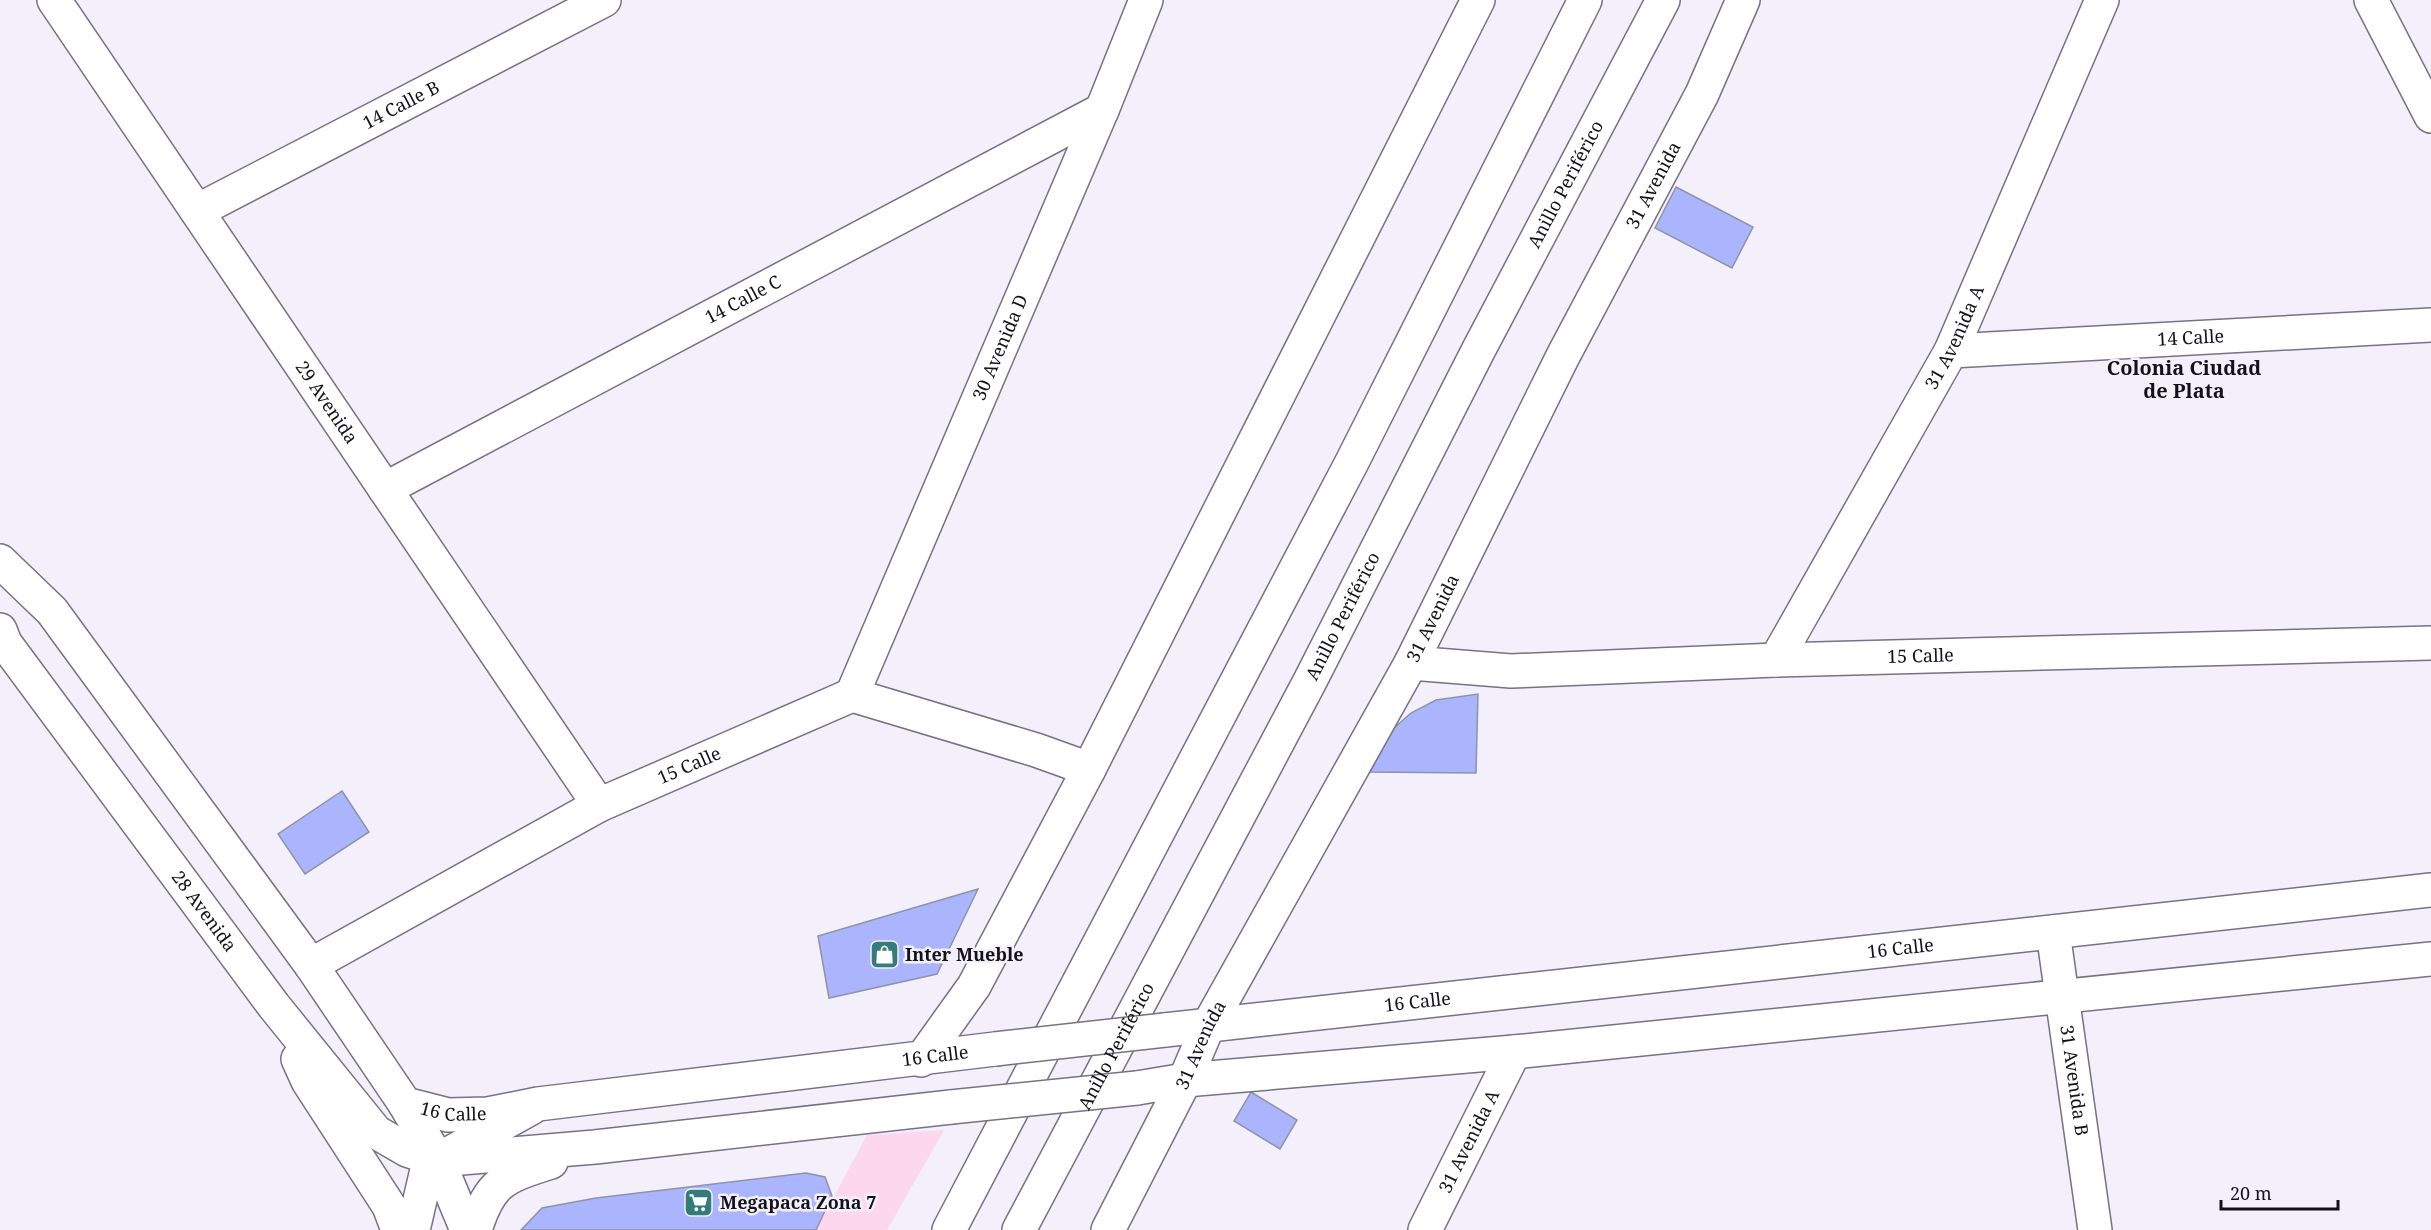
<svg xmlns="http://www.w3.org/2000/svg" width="2431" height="1230" viewBox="0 0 2431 1230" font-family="'Noto Serif',serif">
	<rect width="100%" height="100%" fill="#f3f0fc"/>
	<path fill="#fcd7ed" d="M944,1130L887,1230H816L867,1135Z"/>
	<path fill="#aab5fe" stroke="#8f93a6" stroke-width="1.5" d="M1676,187L1753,227L1732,268L1655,228Z
		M1478,694L1476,773L1369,772L1393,729L1411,713L1436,700Z
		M342,791L369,832L305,874L278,834Z
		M978,889L937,974L829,998L818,936Z
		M1251,1092L1297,1120L1280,1149L1234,1121Z
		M806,1173L825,1177L832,1196L816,1230H521L542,1208L596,1198Z"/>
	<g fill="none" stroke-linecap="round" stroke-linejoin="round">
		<defs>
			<g id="minor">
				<path id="s1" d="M54,0L599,805"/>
				<path d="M2371,0L2431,116"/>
				<path id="s2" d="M197,211L604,0"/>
				<path id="s3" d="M1951,351L2431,325"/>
				<path id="s4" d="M385,489L1102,110"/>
				<path id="s5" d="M1776,660L1951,351L2102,0"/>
				<path id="s6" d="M1411,663L1511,671L1776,660L2431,643"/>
				<path id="s7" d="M852,695L1102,110L1146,0"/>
				<path id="s8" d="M2053,932L2095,1230"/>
				<path id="s9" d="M311,965L599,805L852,695L1036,750L1089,769"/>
				<path id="s10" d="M1425,1230L1514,1052"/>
			</g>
			<g id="tertiary">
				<path d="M921,1060L974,986L1089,769L1478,0"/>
				<path d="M405,1104L438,1160L467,1230"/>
				<path d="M413,1230L426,1174L438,1160L531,1108"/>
				<path id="s11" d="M1108,1230L1185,1080L1208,1026L1411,663L1563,356L1702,94L1743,0"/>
			</g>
			<g id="secondary">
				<path id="s12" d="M0,561L52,611L311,965L405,1104L448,1115L488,1114L538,1104L995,1049"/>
				<path id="s13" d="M0,630L5,643L274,1006L376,1132L407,1150L438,1160L595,1147L951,1107"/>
				<path id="s14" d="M1165,1030L2431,890"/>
				<path d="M298,1059L308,1081L389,1206L398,1230"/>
				<path d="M1137,1088L1185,1080L1514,1052L2431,959"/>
				<path d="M475,1230C490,1181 504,1177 551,1162"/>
			</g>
			<g id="trunk">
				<path d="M949,1230L1352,462L1585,0"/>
				<path id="s15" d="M1019,1230L1310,681L1478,351L1663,0"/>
			</g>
		</defs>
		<use href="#minor" stroke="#767183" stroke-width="36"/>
		<use href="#tertiary" stroke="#767183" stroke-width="36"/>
		<use href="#secondary" stroke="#767183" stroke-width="36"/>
		<use href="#trunk" stroke="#767183" stroke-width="36"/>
		<use href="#minor" stroke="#fff" stroke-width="33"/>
		<use href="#tertiary" stroke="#fff" stroke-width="33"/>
		<use href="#secondary" stroke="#fff" stroke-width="33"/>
		<use href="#trunk" stroke="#fff" stroke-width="33"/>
		<defs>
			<path id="secondary-bridge" d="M995,1049L1165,1030
				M951,1107L1137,1088"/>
		</defs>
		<use href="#secondary-bridge" stroke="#767183" stroke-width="36" stroke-linecap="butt"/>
		<use href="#secondary-bridge" stroke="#fff" stroke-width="33"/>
	</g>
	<defs>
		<symbol id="shop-square" viewBox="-11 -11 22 22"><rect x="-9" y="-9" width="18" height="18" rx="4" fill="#337c7a" stroke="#f3f0fc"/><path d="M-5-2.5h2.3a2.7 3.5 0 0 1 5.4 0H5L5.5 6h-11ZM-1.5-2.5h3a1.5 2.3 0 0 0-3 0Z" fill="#fff"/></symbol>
		<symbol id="supermarket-square" viewBox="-11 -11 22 22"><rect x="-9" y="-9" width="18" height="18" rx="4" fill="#337c7a" stroke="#f3f0fc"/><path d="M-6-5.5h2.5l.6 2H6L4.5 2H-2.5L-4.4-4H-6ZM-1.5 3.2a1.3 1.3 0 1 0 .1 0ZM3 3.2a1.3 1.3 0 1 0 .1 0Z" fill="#fff"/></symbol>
	</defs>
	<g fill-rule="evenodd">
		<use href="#shop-square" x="868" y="938" width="33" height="33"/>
		<use href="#supermarket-square" x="682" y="1186" width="33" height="33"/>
	</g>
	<g text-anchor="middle" stroke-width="5" stroke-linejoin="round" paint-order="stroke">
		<g font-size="18" fill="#141219" stroke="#f3f0fc">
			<text dy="6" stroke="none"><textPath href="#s2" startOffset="230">14 Calle B</textPath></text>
			<text dy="6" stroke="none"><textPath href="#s15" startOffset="1180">Anillo Periférico</textPath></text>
			<text dy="6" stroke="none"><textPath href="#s11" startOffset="1179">31 Avenida</textPath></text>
			<text dy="6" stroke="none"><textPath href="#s4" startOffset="405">14 Calle C</textPath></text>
			<text dy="6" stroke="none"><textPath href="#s5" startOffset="369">31 Avenida A</textPath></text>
			<text dy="6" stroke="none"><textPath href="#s3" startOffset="240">14 Calle</textPath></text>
			<text dy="6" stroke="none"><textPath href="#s7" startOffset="378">30 Avenida D</textPath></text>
			<text dy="6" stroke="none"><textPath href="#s1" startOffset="486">29 Avenida</textPath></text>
			<text dy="6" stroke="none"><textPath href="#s15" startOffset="694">Anillo Periférico</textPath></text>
			<text dy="6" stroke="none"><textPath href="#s11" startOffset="693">31 Avenida</textPath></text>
			<text dy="6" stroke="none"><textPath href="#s6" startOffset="510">15 Calle</textPath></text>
			<text dy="6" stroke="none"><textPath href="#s9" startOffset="428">15 Calle</textPath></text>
			<text dy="6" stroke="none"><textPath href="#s13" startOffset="348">28 Avenida</textPath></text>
			<text dy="6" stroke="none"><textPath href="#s14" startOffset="740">16 Calle</textPath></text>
			<text dy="6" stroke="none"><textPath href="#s14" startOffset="254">16 Calle</textPath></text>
			<text dy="6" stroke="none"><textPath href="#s15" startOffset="208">Anillo Periférico</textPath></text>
			<text dy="6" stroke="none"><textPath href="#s11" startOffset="207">31 Avenida</textPath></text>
			<text dy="6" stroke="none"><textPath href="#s12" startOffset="1214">16 Calle</textPath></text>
			<text dy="6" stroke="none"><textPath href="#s8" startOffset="150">31 Avenida B</textPath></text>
			<text dy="6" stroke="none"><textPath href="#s12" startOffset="728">16 Calle</textPath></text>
			<text dy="6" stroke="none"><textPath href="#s10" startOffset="99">31 Avenida A</textPath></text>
		</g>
		<g font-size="18" font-weight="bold" fill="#141219" stroke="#f3f0fc" text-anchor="start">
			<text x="905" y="961">Inter Mueble</text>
			<text x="720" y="1209">Megapaca Zona 7</text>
		</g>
		<g font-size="20" font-weight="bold" fill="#141219" stroke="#f3f0fc">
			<text x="2184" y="375">Colonia Ciudad<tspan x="2184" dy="23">de Plata</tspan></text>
		</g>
	</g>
	<path d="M2221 1200v9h117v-9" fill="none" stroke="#141219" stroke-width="3"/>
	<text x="2230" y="1200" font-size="18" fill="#141219" stroke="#f3f0fc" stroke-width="4.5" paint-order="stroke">20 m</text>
</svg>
